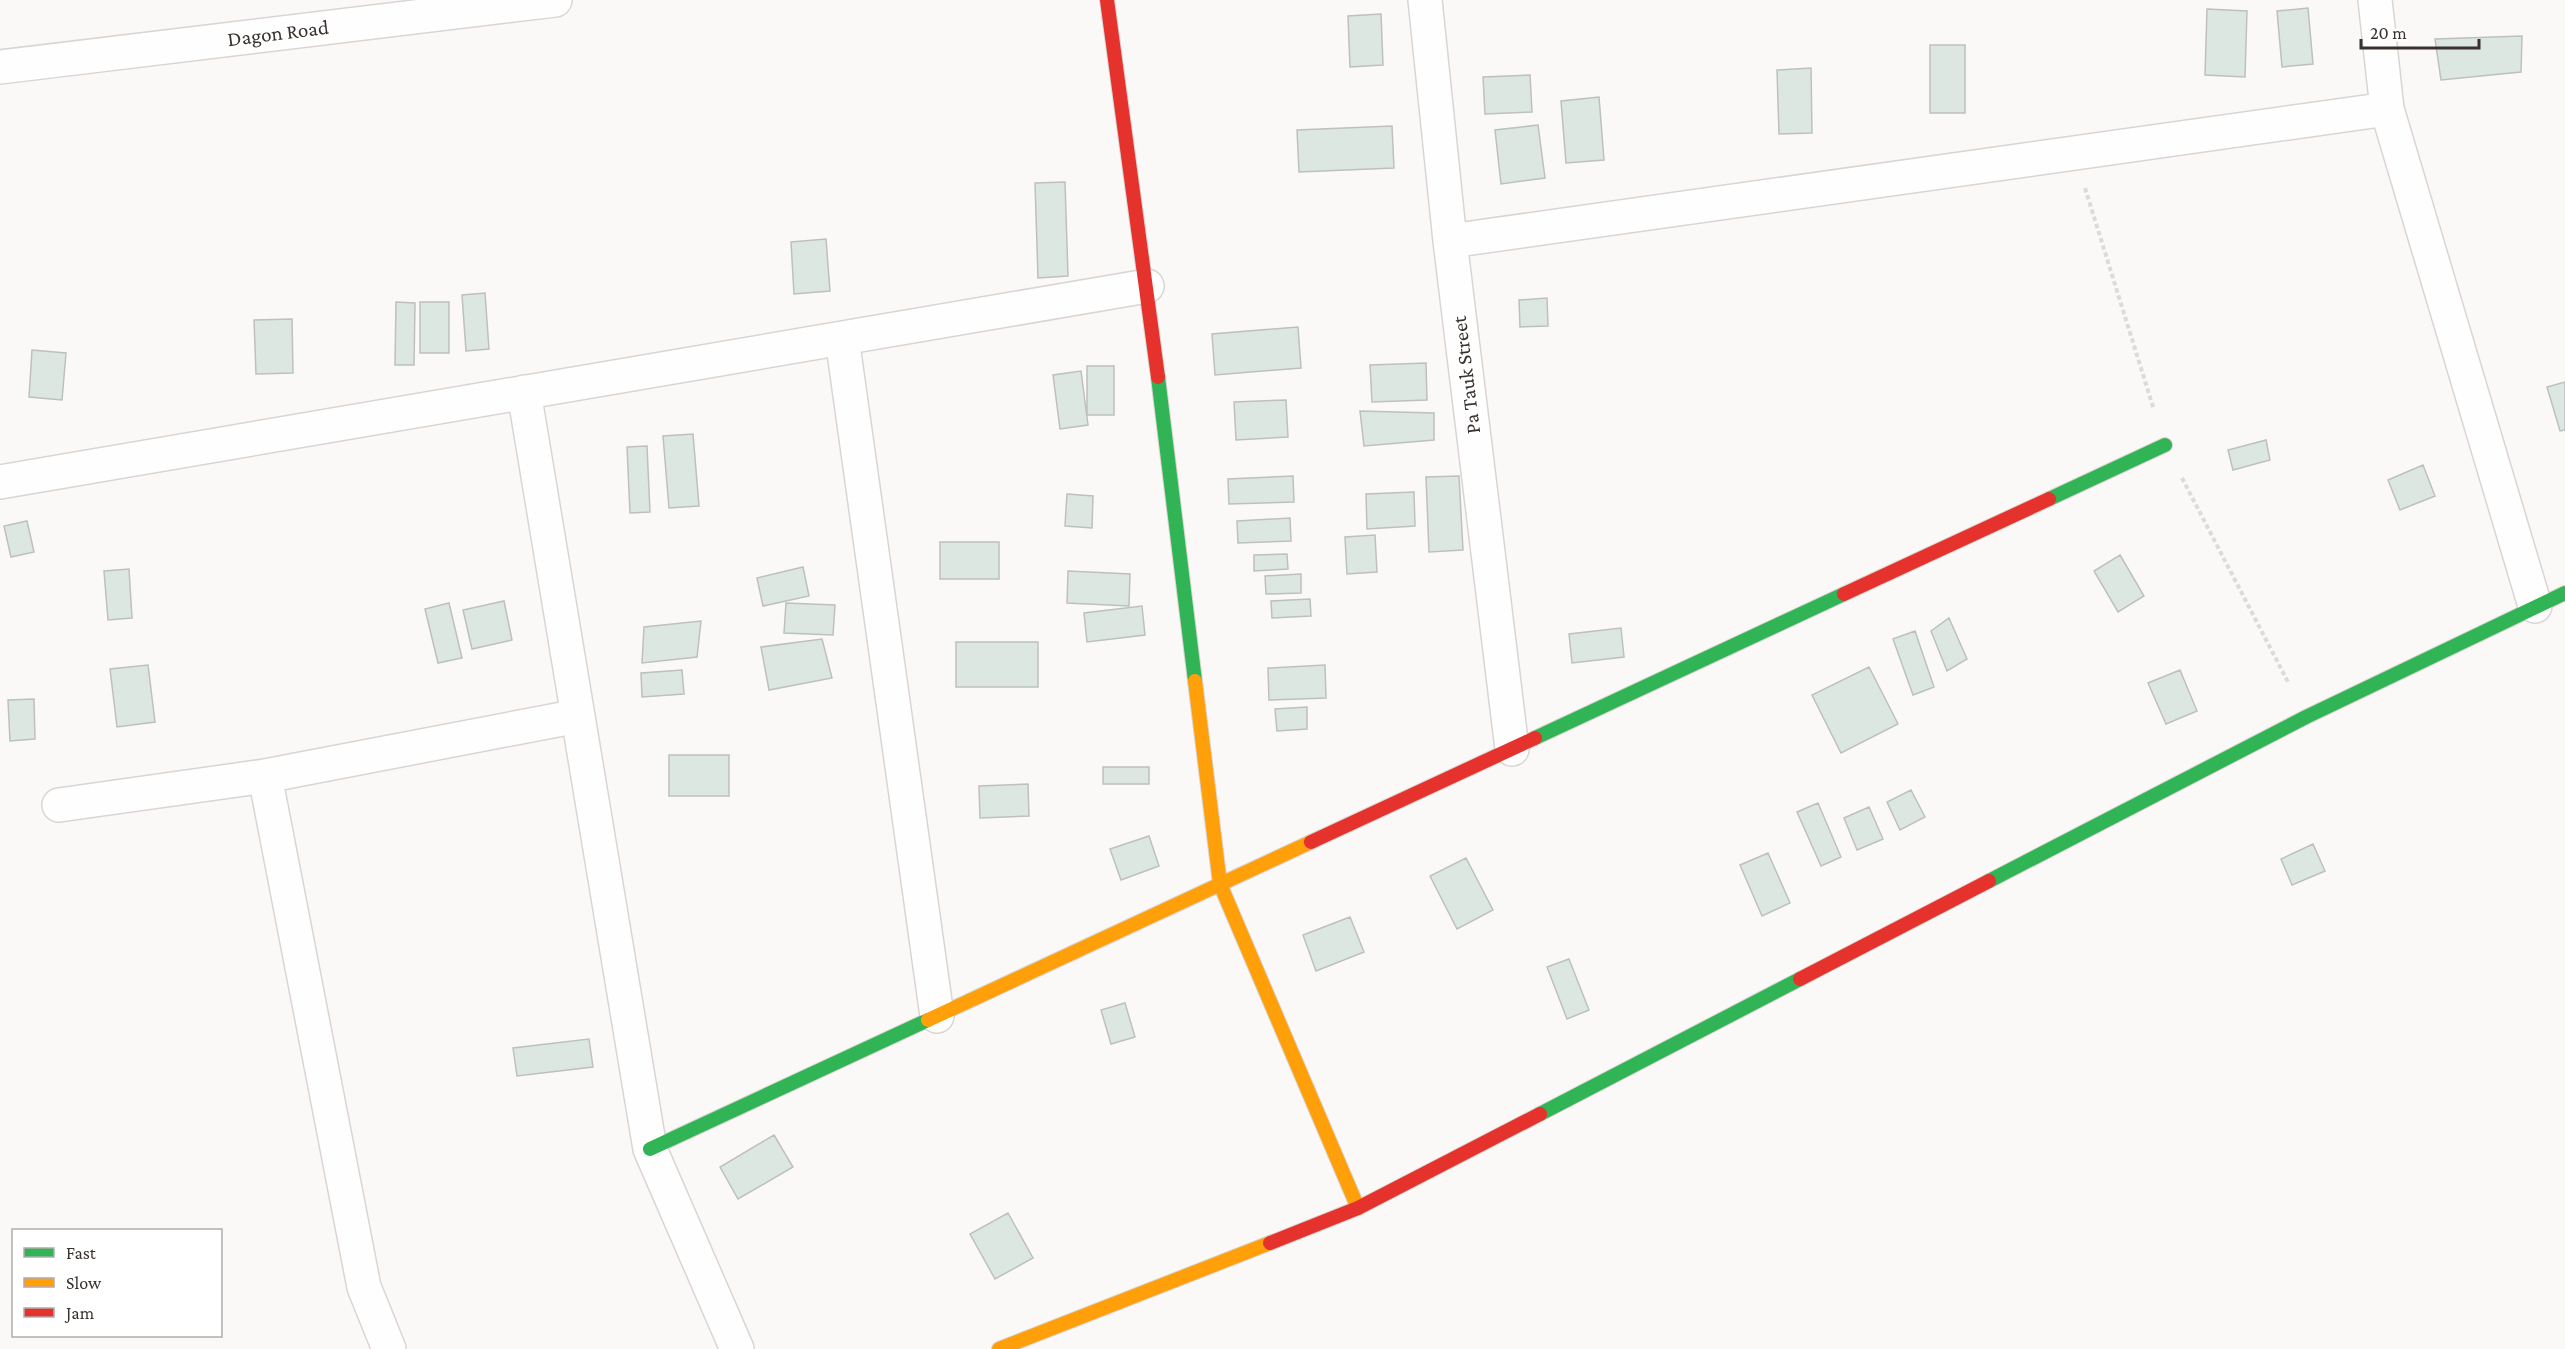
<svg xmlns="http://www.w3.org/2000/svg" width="2565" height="1349" viewBox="0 0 2565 1349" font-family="'Crimson Pro',serif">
	<rect width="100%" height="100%" fill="#fbf9f7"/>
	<path fill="#dce7e2" stroke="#bdc0be" stroke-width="1.5" d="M2308,8L2313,64L2282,67L2277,11Z
		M2207,9L2247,11L2245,77L2205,75Z
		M1381,14L1383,65L1350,67L1348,16Z
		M2522,36L2521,72L2441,80L2435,39Z
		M1930,45H1965V113H1930Z
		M1811,68L1812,133L1779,134L1777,70Z
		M1530,75L1532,112L1485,114L1483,77Z
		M1599,97L1604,160L1566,163L1561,101Z
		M1538,125L1545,178L1501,184L1495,130Z
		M1392,126L1394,168L1299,172L1297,130Z
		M1065,182L1068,276L1038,278L1035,183Z
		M826,239L830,291L794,294L791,242Z
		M485,293L489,349L466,351L462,295Z
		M1547,298L1548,326L1520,327L1519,300Z
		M396,302L415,303L414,365H395Z
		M420,302H449V353H420Z
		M292,319L293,373L256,374L254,320Z
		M1298,327L1301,368L1215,375L1212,334Z
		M32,350L66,353L62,400L29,397Z
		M1426,363L1427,400L1372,402L1370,365Z
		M1087,366H1114V415H1087Z
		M1081,371L1088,425L1060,429L1053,375Z
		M2565,382V430L2560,431L2547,387Z
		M1286,400L1288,437L1236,440L1234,402Z
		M1360,411L1434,413V440L1364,446Z
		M693,434L699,506L669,508L663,436Z
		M2266,440L2270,460L2233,470L2228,450Z
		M647,446L650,512L630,513L627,447Z
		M2423,465L2435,496L2400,510L2388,480Z
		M1293,476L1294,502L1229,504L1228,479Z
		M1459,476L1463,550L1429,552L1426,477Z
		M1414,492L1415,526L1367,529L1366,494Z
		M1067,494L1093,496L1092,528L1065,526Z
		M1290,518L1291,541L1238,543L1237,521Z
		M27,521L34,552L11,557L4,526Z
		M1375,535L1377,572L1347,574L1345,537Z
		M940,542H999V579H940Z
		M1287,554L1288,569L1254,571V555Z
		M2120,555L2144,596L2118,612L2094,571Z
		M803,567L809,596L763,606L757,578Z
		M129,569L132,618L108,620L104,571Z
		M1068,571L1130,574L1129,606L1067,603Z
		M1301,574V593L1266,594L1265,576Z
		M1310,599L1311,616L1272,618L1271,601Z
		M504,601L512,640L472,649L463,610Z
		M449,603L462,658L438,663L425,609Z
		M786,603L835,605L833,635L784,633Z
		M1142,606L1145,635L1087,642L1084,613Z
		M1949,618L1967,659L1947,671L1931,631Z
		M701,621L697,657L642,663L644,627Z
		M1621,628L1624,657L1572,663L1569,634Z
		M1915,631L1934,687L1913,695L1893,639Z
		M822,639L832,678L769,690L761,647Z
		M956,642H1038V687H956Z
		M148,665L155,722L117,727L110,669Z
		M1325,665L1326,698L1269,700L1268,668Z
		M1869,667L1898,724L1841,753L1812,695Z
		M682,670L684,694L642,697L641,673Z
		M2180,670L2197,711L2166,724L2148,683Z
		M34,699L35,739L10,741L8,700Z
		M1307,707V729L1277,731L1275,709Z
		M669,755H729V796H669Z
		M1103,767H1149V784H1103Z
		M1028,784L1029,816L980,818L979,786Z
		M1911,790L1925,817L1900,830L1887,802Z
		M1818,803L1841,857L1821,866L1797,812Z
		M1869,807L1883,839L1857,850L1844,818Z
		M1149,836L1159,866L1121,880L1110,849Z
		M2313,844L2325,871L2292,885L2281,859Z
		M1768,853L1790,903L1762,916L1740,865Z
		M1466,858L1493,910L1457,929L1430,876Z
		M1350,917L1364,952L1316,971L1303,935Z
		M1569,959L1589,1010L1567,1019L1547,967Z
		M1125,1003L1135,1037L1111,1044L1101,1010Z
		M589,1039L593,1067L517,1076L513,1048Z
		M774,1135L793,1167L738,1199L720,1167Z
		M1008,1213L1033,1258L995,1279L970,1234Z"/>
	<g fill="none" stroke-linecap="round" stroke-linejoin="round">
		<defs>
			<path id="street" d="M1425,0L1450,241L1512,749
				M2375,0L2387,109L2535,606
				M0,67L555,0
				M1450,241L2387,109
				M842,338L937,1016
				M524,392L650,1149L737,1349
				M0,482L1147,286
				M265,776L364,1287L389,1349
				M59,805L265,776L578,716"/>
			<path id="fast" d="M1158,377L1195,681
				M2049,499L2165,445
				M1535,738L1844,594
				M1989,881L2306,717L2565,593
				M1540,1114L1800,979
				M650,1149L928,1020"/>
			<path id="slow" d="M1195,681L1220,884L1358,1208
				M928,1020L1311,842
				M999,1349L1270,1243"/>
			<path id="jam" d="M1107,0L1158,377
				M1844,594L2049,499
				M1311,842L1535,738
				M1800,979L1989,881
				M1270,1243L1358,1208L1540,1114"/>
		</defs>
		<use href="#street" stroke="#dad5d2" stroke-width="36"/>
		<use href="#fast" stroke="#dad5d2" stroke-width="16"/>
		<use href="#slow" stroke="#dad5d2" stroke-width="16"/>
		<use href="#jam" stroke="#dad5d2" stroke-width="16"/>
		<path stroke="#dcdada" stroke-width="4" stroke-dasharray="4.5 3" stroke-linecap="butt" d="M2085,188L2154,410
			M2182,478L2289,684"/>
		<use href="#street" stroke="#fefefe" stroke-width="33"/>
		<use href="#fast" stroke="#30b455" stroke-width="14"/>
		<use href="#slow" stroke="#ff9f0a" stroke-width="14"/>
		<use href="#jam" stroke="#e5322d" stroke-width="14"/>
	</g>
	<g text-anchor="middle" stroke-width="4.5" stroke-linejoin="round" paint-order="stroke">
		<g font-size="21" fill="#39312e" stroke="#fff">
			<text transform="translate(278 33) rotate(-7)" y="7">Dagon Road</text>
			<text transform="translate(1466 375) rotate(-97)" y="7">Pa Tauk Street</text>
		</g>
	</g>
	<rect x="12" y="1229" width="210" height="108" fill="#ffffff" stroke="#b0adab" stroke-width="1.5"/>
	<rect x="24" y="1248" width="30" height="9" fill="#30b455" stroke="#b0adab" stroke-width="1.5"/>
	<text x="66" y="1259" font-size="18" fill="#39312e">Fast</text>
	<rect x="24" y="1278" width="30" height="9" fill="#ff9f0a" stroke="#b0adab" stroke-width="1.5"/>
	<text x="66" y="1289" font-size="18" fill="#39312e">Slow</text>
	<rect x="24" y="1308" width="30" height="9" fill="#e5322d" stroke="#b0adab" stroke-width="1.5"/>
	<text x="66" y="1319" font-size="18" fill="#39312e">Jam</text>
	<path d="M2361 39v9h118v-9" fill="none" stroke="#39312e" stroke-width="3"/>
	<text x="2370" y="39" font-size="18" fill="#39312e" stroke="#ffffff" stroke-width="4.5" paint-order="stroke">20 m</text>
</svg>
